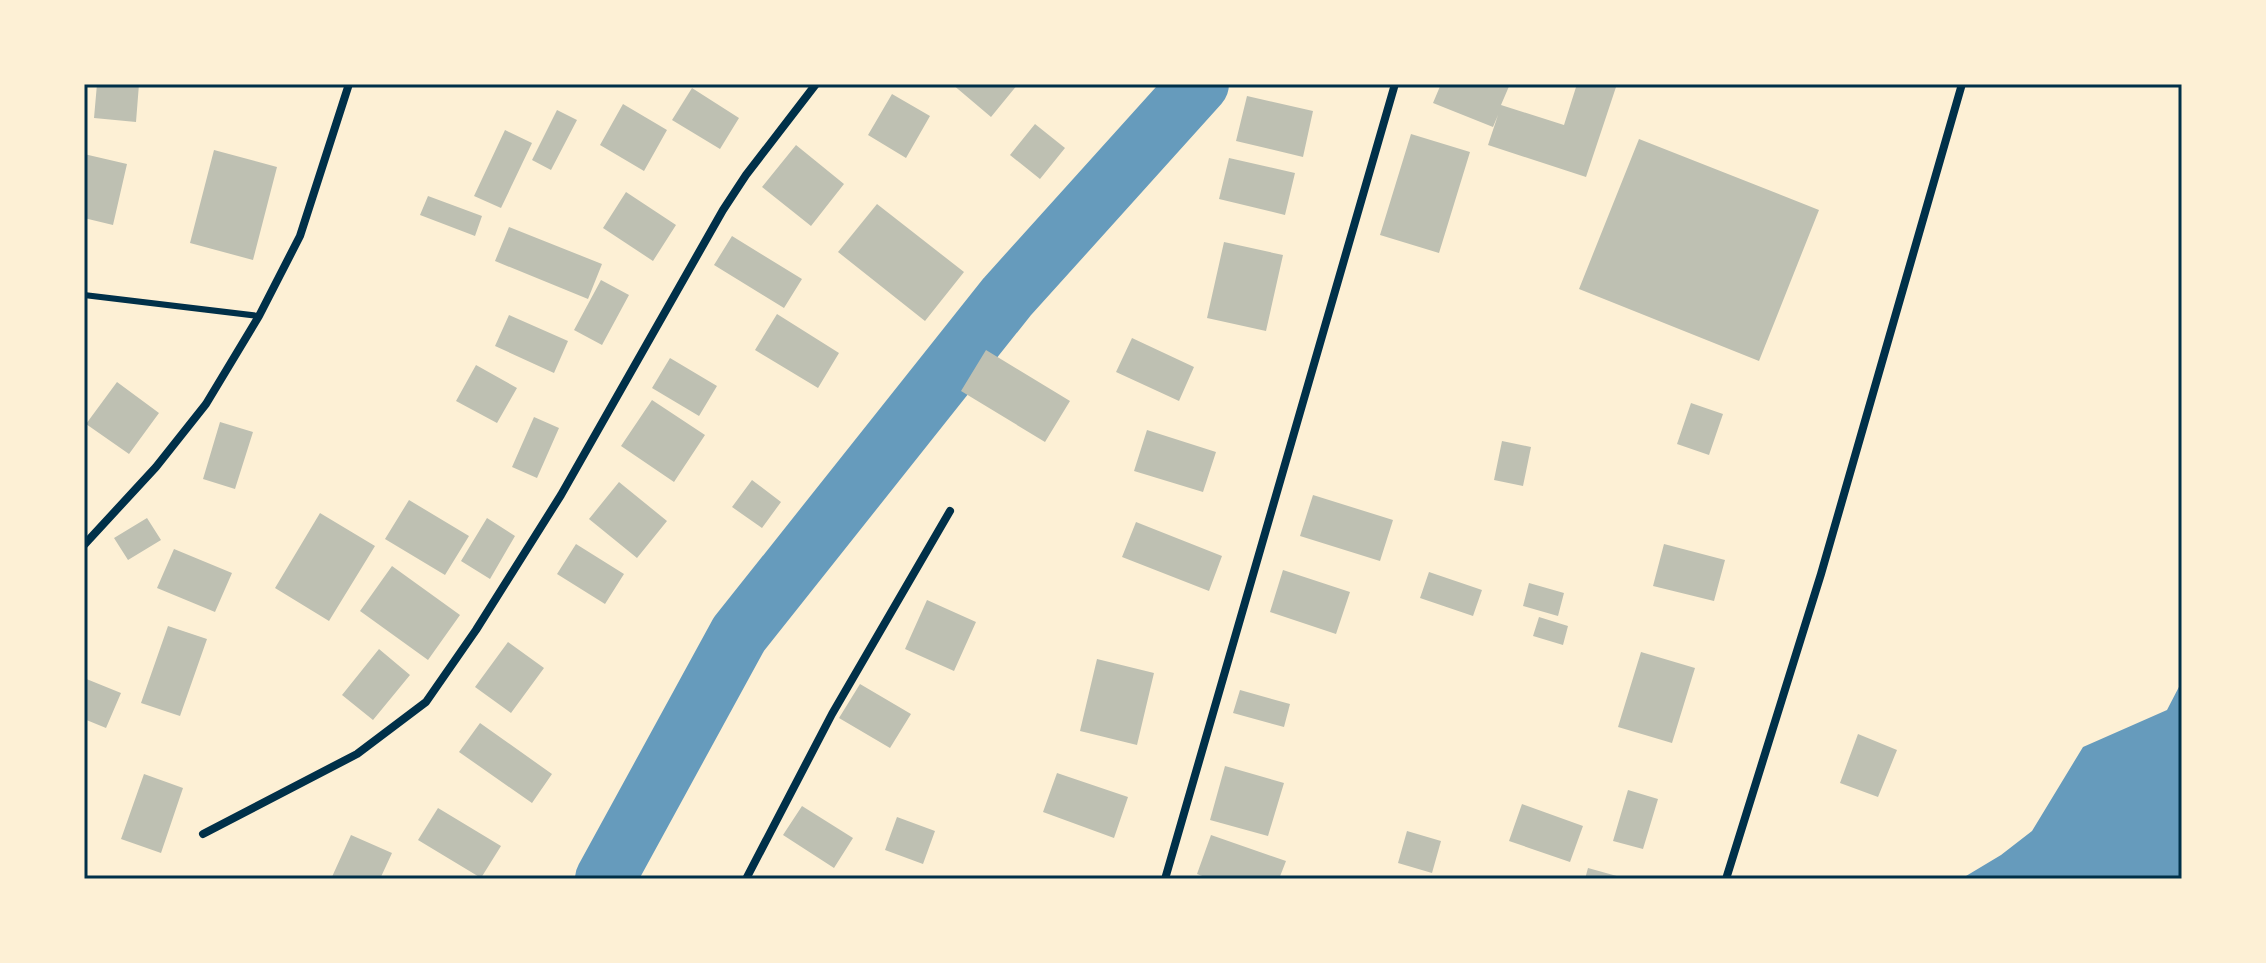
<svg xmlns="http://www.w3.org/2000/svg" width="2266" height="963" viewBox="0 0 2266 963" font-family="'Nunito Sans',sans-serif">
	<rect width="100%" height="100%" fill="#fdf0d5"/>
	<path fill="#669bbc" d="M2182,681V879H1961L2001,855L2032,831L2083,747L2167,710Z"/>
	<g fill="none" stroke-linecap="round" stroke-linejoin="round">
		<path stroke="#669bbc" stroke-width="60" d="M605,879L739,634L1007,297L1199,84"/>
	</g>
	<path fill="#bec0b2" d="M97,84H139L136,122L94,118Z
		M952,84H1018L991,117Z
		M1441,84H1510L1501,105L1564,125L1577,84H1617L1586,177L1488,145L1498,115L1493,127L1433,103Z
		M692,88L739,118L720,149L672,120Z
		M892,94L930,116L906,158L868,135Z
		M1247,96L1313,111L1303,157L1236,141Z
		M623,104L667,130L644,171L600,145Z
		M557,110L577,120L551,170L532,160Z
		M1035,124L1065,148L1040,179L1010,155Z
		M505,130L532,143L501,208L474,196Z
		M1411,134L1470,152L1439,253L1380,235Z
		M1639,139L1819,210L1759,361L1579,289Z
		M796,145L844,184L811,226L762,187Z
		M214,150L277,167L253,260L190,243Z
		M84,154L127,164L113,225L84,218Z
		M1229,158L1295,173L1285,215L1219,199Z
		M626,192L676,225L653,261L603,228Z
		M428,196L482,216L475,236L420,215Z
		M877,204L964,272L925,321L838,252Z
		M509,227L602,264L588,299L495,261Z
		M732,236L802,279L784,308L714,265Z
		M1224,242L1283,255L1266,331L1207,318Z
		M601,280L629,295L602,345L574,330Z
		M777,314L839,353L818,388L755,350Z
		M509,315L568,341L554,373L495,346Z
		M1132,338L1194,367L1179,401L1116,372Z
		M986,350L1070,401L1045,442L961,391Z
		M670,358L717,386L699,416L652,388Z
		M476,365L517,388L497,423L456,401Z
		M117,382L159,413L129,454L86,424Z
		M652,400L705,435L674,482L621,446Z
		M1691,403L1723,414L1709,455L1677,444Z
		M534,417L559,428L537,478L512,467Z
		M220,422L253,432L235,489L203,479Z
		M1147,430L1216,452L1203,492L1134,471Z
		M1502,441L1531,447L1523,486L1494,480Z
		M752,480L781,502L762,528L732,507Z
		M619,482L667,521L637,558L589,519Z
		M1313,495L1393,520L1380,561L1300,536Z
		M409,500L469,536L445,575L385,539Z
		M320,513L375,546L329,621L275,588Z
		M147,518L161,540L128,560L114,538Z
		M487,518L515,536L490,579L461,561Z
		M1136,522L1222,556L1209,591L1122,557Z
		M576,544L624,574L605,604L557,574Z
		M1664,544L1725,560L1714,601L1653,586Z
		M174,549L232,573L215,612L157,588Z
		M392,566L460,615L428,660L360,611Z
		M1283,570L1350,592L1336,634L1270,612Z
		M1429,572L1482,590L1473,616L1420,598Z
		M1529,583L1564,593L1558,616L1523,606Z
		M927,600L976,622L954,671L905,649Z
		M1539,617L1568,626L1563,645L1533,636Z
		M168,626L207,639L180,716L141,703Z
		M508,642L544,668L511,713L475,687Z
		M379,649L410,675L373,720L342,695Z
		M1641,652L1695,668L1672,743L1618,727Z
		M1097,659L1154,673L1137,745L1080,731Z
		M84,678L121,693L106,728L84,719Z
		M860,684L911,714L890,748L839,718Z
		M1240,690L1290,704L1284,727L1233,713Z
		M480,723L552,774L532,803L459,752Z
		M1858,734L1897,750L1878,797L1840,783Z
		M1225,766L1284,783L1268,836L1210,820Z
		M1057,773L1128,797L1114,838L1043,812Z
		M144,774L183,788L161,853L121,839Z
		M1628,790L1658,799L1643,849L1613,841Z
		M1522,804L1583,826L1570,862L1509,841Z
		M802,806L853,838L834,868L783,835Z
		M438,808L501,846L481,878L418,840Z
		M897,817L935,831L923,864L885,850Z
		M1407,831L1441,841L1432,873L1398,863Z
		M351,835L392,853L380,879H331Z
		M1211,835L1286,861L1279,879H1210L1197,874Z
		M1588,868L1624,878V879H1585Z"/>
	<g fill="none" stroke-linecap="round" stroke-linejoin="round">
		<path stroke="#003049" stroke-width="6" d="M84,295L259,316"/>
		<path stroke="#003049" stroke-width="8" d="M84,545L156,467L206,404L259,316L300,236L349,84
			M203,834L357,754L426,702L476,630L561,495L723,210L746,175L816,84
			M746,879L832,714L950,511
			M1165,879L1395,84
			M1726,879L1821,574L1962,84"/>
	</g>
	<rect width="2266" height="963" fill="none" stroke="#fdf0d5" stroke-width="172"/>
	<rect x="86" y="86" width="2094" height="791" fill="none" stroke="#003049" stroke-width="3"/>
</svg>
